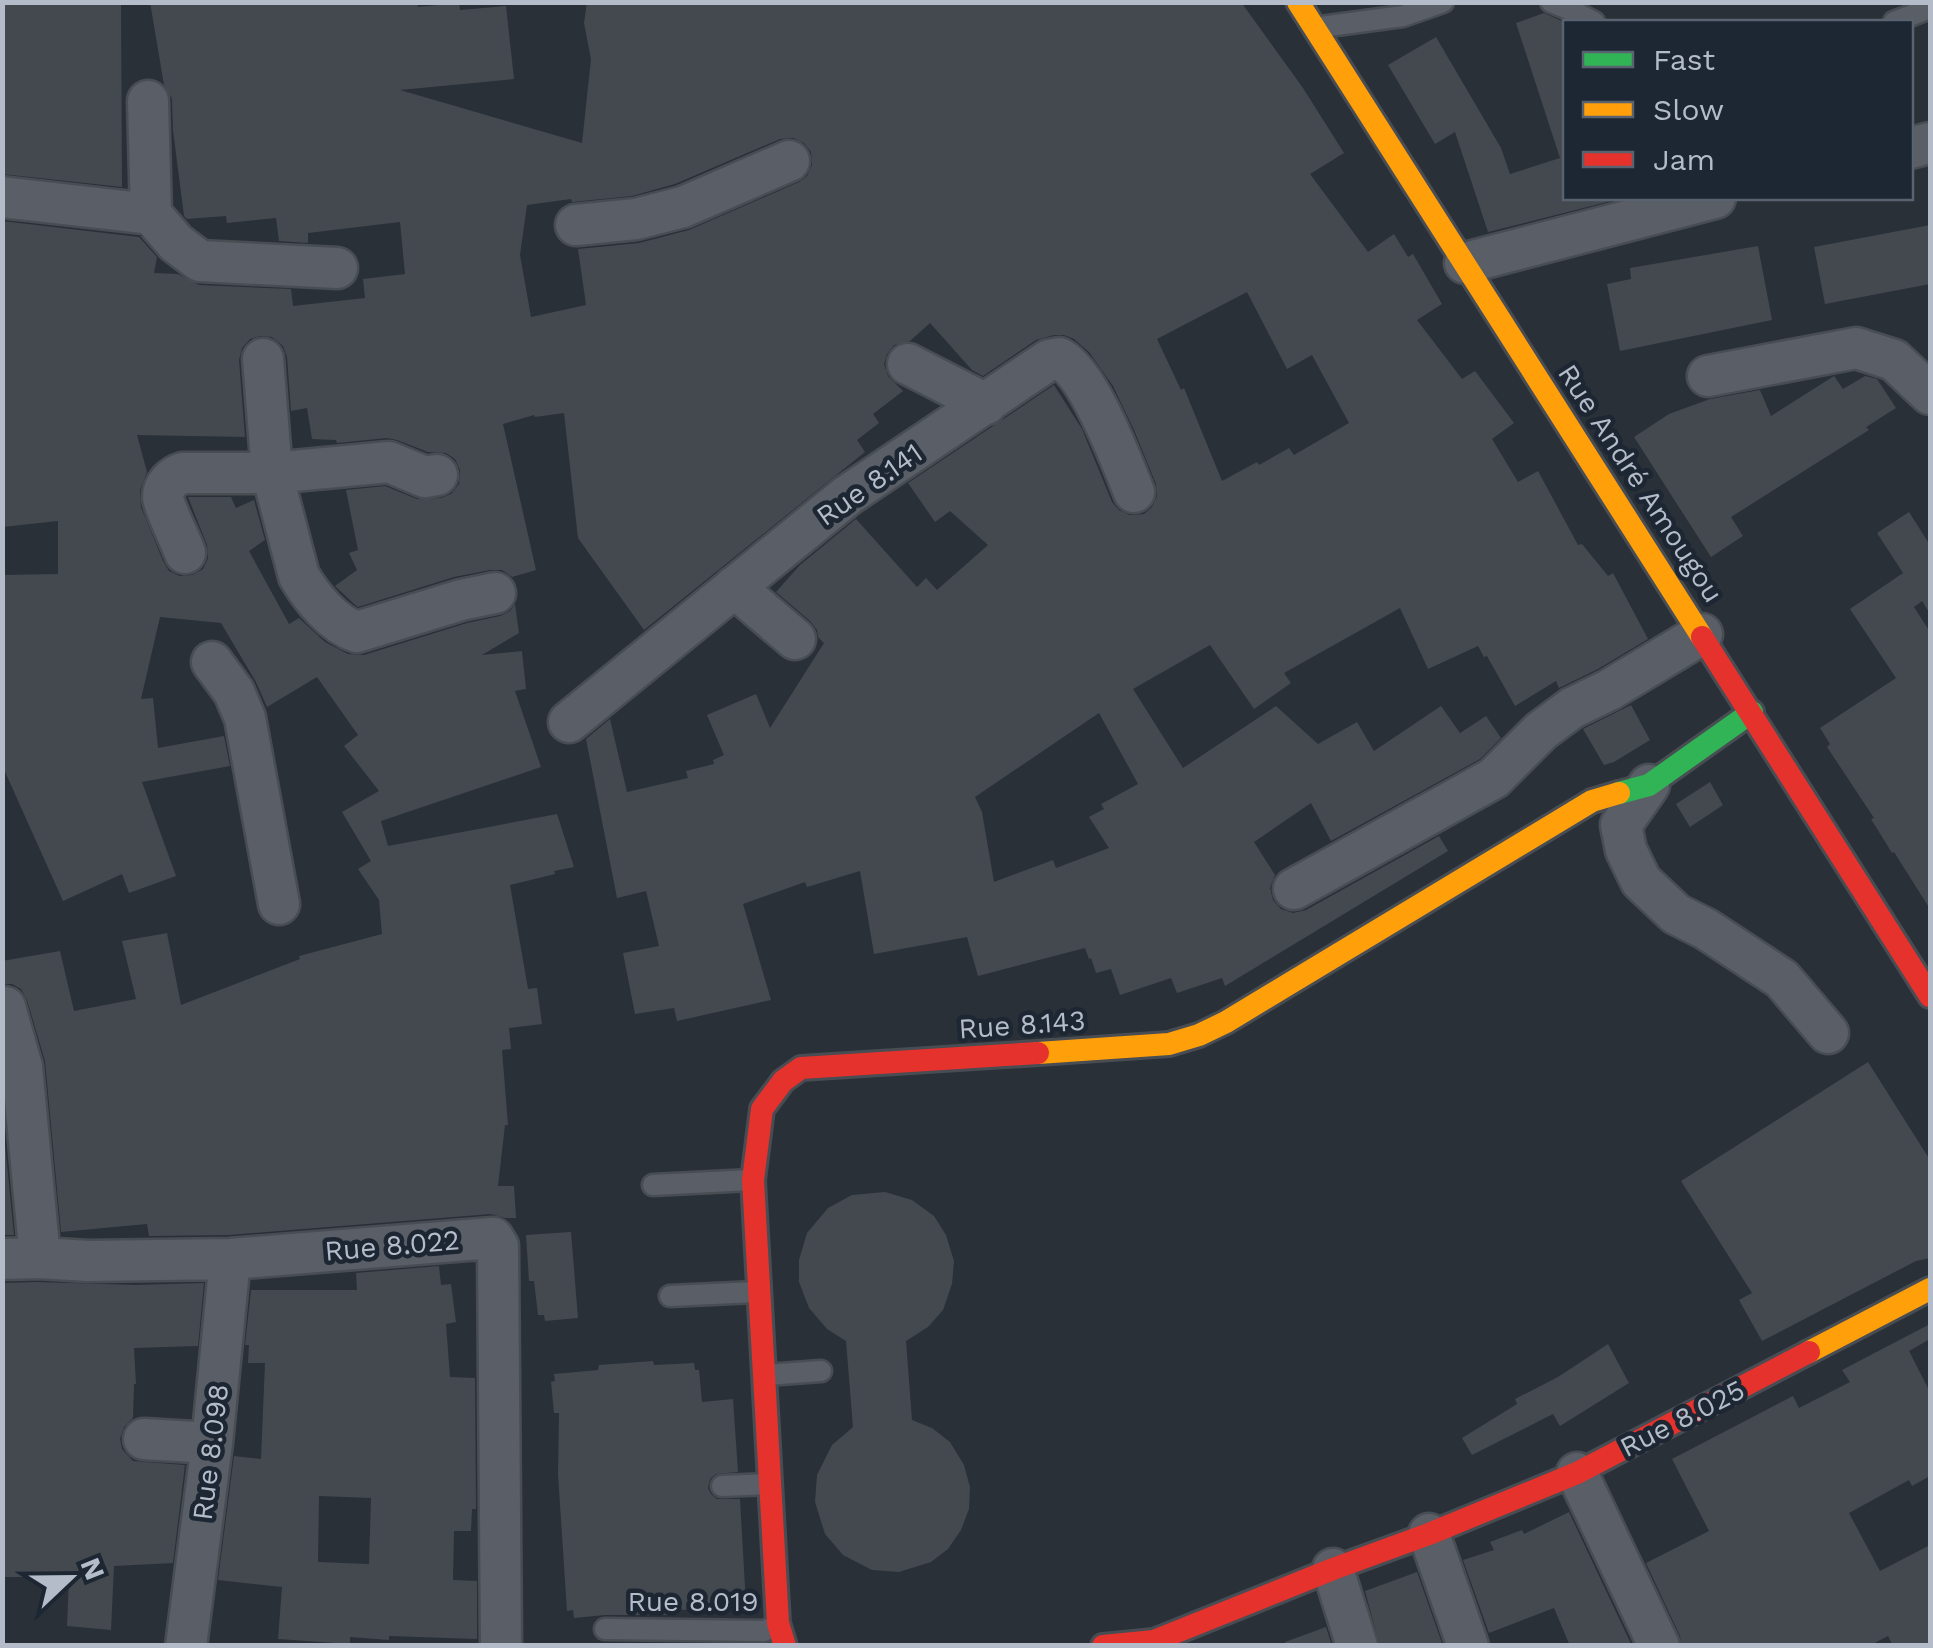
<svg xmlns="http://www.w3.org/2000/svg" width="1933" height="1648" viewBox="0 0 1933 1648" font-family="'Work Sans',sans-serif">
	<rect width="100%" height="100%" fill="#2a3038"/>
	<path fill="#444950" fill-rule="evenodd" d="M2,2H121L122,187L2,174Z
		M150,2H417L418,7L459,3L460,10L506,6L514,79L400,90L582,143L591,59L584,23L587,2H1241L1303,88L1344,153L1310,174L1368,252L1394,234L1408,257L1413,254L1442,304L1417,320L1462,379L1475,371L1514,423L1492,439L1518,482L1538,471L1578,545L1582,544L1608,576L1613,573L1648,639L1598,669L1559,688L1556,681L1515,706L1487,656L1484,657L1478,646L1428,669L1400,608L1284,673L1291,683L1254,709L1210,645L1133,689L1183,768L1276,706L1318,744L1357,722L1374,751L1441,706L1460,733L1486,716L1501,738L1480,759L1331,841L1311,803L1254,842L1275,875L1270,888L1273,900L1281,909L1293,913L1306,910L1439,836L1448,851L1225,986L1222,978L1177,993L1171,978L1120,995L1111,969L1096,973L1091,958L1089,959L1085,948L978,976L967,937L874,954L860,871L807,887L805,882L743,904L771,1000L677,1021L674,1008L635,1014L623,953L659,946L646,891L617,898L586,739L610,719L627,792L688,778L686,771L714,764L713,760L724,755L707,715L756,694L770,728L824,643L818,637L817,630L810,621L776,592L800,565L856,519L917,587L926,578L937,590L988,545L950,511L935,522L908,483L1054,385L1082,429L1112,502L1119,510L1130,515L1144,514L1152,507L1157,496L1156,484L1134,430L1113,386L1089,352L1074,339L1064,335H1054L1036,340L983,376L972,370L930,323L910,341L894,345L887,354L884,364L888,376L903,391L873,414L879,423L857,440L865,452L644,630L578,538L564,413L535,417L534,415L503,424L536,570L512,577L502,570H490L454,577L358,607L353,603L335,586L357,570L349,553L358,550L346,490L385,486L417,499L441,498L451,494L459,484L460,470L455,459L446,453L428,452L397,440L387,438L337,443L336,440L312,439L307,408L291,411L287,357L283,346L272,337L260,336L250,339L242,348L239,360L245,437L137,435L147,472L140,490L141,507L163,561L169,571L180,576L192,575L203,569L208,558L207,545L188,497H231L236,508L254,500L265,540L249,551L289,624L299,618L325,642L348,654L364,655L467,623L500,616L510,611L515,604L519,633L482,655L522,651L526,689L515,691L541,767L381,821L388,846L557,814L574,867L554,871L555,874L510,885L528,989L537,988L542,1024L509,1028L511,1049L502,1050L508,1125H505L498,1186H514L516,1218H505L491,1214L229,1235L149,1236L147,1224L61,1232L45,1061L27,1000L21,989L12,984H2V961L60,951L74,1011L136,999L122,941L167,933L181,1005L300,959L299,956L382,934L379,900L358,869L371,861L342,812L379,791L344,746L358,735L317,677L267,707L256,682L221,623L160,617L141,699L153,698L158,748L224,736L230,766L142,782L176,876L129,893L122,874L63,901L2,765V575L58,574V521L2,527V221L139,237L157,257L154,273L178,274L199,285L291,289L293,306L365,298L363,279L405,274L400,222L308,233V243L279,241L276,218L227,223L226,216L187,219L184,216L173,130L172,99L164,85ZM793,138L804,143L811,152L812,165L807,176L799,182L689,230L639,243L578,249L586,305L531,317L520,255L527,205L571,199L572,202L632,196L675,184L780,139ZM1247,292L1287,369L1312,355L1349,423L1294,455L1289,448L1259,465L1257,462L1222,481L1184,388L1181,390L1157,339ZM1099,713L1138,784L1101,804L1104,809L1089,817L1109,848L1056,868L1053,860L994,882L982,812L975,797Z
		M1544,13L1566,23V198H1623L1488,232L1455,132L1435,144L1388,65L1436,37L1501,148L1510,174L1560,158L1516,23Z
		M1930,225V284L1825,304L1814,247Z
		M1758,246L1772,320L1620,351L1607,284L1631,279L1630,268Z
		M1834,376L1843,389L1865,376L1877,379L1896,408L1866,427L1869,430L1731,517L1743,536L1711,557L1634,437L1669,414L1710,399L1760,390L1771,416Z
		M1909,512L1930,545V614L1922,601L1914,607L1930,632V909L1894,852L1892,853L1871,819L1874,818L1827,747L1830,744L1820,728L1896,678L1850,609L1903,573L1877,533Z
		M1631,705L1650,740L1614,762L1604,765L1583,729Z
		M1710,782L1723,805L1690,827L1676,804Z
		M1868,1062L1930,1160V1258L1916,1261L1762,1341L1739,1300L1752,1293L1681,1181Z
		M2,1113L14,1235H2Z
		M885,1192L912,1200L934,1216L946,1235L954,1261L952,1284L943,1310L928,1327L906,1341L912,1420L932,1428L950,1442L964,1465L970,1487L969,1509L961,1530L948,1549L931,1562L899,1572L872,1570L843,1555L825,1534L815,1502L817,1475L832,1445L853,1427L846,1341L827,1329L809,1308L799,1282V1260L807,1233L828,1208L852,1195Z
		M571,1232L578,1318L545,1321L544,1315H538L534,1281H529L526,1235Z
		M439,1266L441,1285L451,1284L456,1322L446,1324L450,1377L475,1378L476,1509H472L471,1531H454L453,1580L477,1581V1639L389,1636V1640L350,1637V1644L278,1639L282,1587L218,1580L234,1456L261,1459L265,1363H248L249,1345H245L251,1290H357L356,1273ZM319,1496L371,1498L369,1564L318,1562Z
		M37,1282L136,1285L204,1283L198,1346L134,1348L136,1384H134L133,1418L124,1427L120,1439L122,1449L133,1461L185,1465L173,1563L114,1566L111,1630L67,1626L69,1577H2V1283Z
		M1930,1324V1339L1909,1351L1930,1392V1476L1912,1486L1909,1480L1849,1513L1880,1571L1930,1545V1646H1893L1888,1636L1869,1646H1682L1680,1636L1646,1563L1709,1531L1672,1459L1793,1396L1799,1408L1850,1382L1842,1370Z
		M1608,1344L1629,1383L1560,1426L1553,1414L1472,1455L1462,1438L1517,1404L1515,1399L1558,1377Z
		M653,1361L654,1365L694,1363L695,1370H699L702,1402L733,1399L738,1472L716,1474L710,1479L708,1488L711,1494L717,1499H740L746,1604L671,1611V1615H605L574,1618L573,1610L567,1611L558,1474L559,1413H554L551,1382L555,1381L554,1374L598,1370L599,1365Z
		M1569,1512L1632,1646H1570L1554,1608L1489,1633L1463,1560L1494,1550L1490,1542L1522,1530L1524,1534Z
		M1417,1572L1443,1646H1380L1365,1591Z
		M1326,1627L1332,1646H1286L1285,1642Z"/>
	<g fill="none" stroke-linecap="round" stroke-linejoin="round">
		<defs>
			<path id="lane" d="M1551,2L1573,11L1594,22
				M1894,22L1930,8
				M1321,27L1403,16L1443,2
				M653,1185L751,1180
				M670,1296L756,1292
				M766,1375L821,1371
				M722,1486L768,1484
				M605,1629L764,1631L777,1625"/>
			<path id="street" d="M148,101L151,214
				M1910,148L1930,143
				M2,197L151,214L176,243L200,261L337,268
				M576,225L636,219L683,207L789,161
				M1465,263L1715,198
				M908,364L986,404
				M1708,376L1856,348L1894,360L1930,394
				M437,475L425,477L389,462L272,473L299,576C312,598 333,624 357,632L461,600L495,593
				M185,553C181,541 164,508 163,497C163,485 173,476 183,473H272L263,359
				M734,587L795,639
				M212,662L234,692L245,718L279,904
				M569,722L848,495L1049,360L1059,358C1089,373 1121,460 1134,492
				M1649,785L1621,825L1626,850L1641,881L1676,914L1706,929L1782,979L1828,1033
				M1294,889L1494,778L1541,731L1572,708L1609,690L1702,634
				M5,1007L22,1067L40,1258
				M2,1259L40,1258L88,1261L230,1259L493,1238L498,1246L501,1646
				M144,1439L212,1443
				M1577,1473L1659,1646
				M1429,1534L1468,1646
				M1333,1569L1357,1646
				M186,1646L212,1443L230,1259"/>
			<path id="fast" d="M1619,793L1649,785L1752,712"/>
			<path id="slow" d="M1298,2L1702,637
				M1038,1053L1169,1044L1199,1035L1226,1022L1592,801L1619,793
				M1809,1352L1930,1289"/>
			<path id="jam" d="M1702,637L1930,996
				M785,1646L778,1623L753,1180L762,1109L783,1081L801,1068L1038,1053
				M1103,1646L1154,1641L1333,1569L1429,1534L1577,1473L1809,1352"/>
		</defs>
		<use href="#lane" stroke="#484c53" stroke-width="25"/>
		<use href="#street" stroke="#484c53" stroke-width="45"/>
		<use href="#fast" stroke="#484c53" stroke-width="28"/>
		<use href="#slow" stroke="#484c53" stroke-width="28"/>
		<use href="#jam" stroke="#484c53" stroke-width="28"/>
		<use href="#lane" stroke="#5a5e66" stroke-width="20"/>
		<use href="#street" stroke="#5a5e66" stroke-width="40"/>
		<use href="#fast" stroke="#30b455" stroke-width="22"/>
		<use href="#slow" stroke="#ff9f0a" stroke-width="22"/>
		<use href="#jam" stroke="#e5322d" stroke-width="22"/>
	</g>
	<g text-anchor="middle" stroke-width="9" stroke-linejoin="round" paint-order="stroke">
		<g font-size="28" fill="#b4bcc9" stroke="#1d2633">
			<text transform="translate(1641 483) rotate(57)" y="10">Rue André Amougou</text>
			<text transform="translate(869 484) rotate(-35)" y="10">Rue 8.141</text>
			<text transform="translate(1022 1024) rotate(-4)" y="10">Rue 8.143</text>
			<text transform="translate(392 1245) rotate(-5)" y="10">Rue 8.022</text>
			<text transform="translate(1682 1418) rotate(-27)" y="10">Rue 8.025</text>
			<text transform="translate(210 1452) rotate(-83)" y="10">Rue 8.098</text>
			<text x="693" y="1611">Rue 8.019</text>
		</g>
	</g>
	<rect width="1933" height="1648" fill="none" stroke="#b4bcc9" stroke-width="10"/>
	<rect x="1563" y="20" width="350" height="180" fill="#1d2633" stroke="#59626f" stroke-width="2.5"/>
	<rect x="1583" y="52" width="50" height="15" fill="#30b455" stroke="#59626f" stroke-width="2.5"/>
	<text x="1653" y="70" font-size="30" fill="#b4bcc9">Fast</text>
	<rect x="1583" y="102" width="50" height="15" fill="#ff9f0a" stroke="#59626f" stroke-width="2.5"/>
	<text x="1653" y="120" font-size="30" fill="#b4bcc9">Slow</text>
	<rect x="1583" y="152" width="50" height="15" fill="#e5322d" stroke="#59626f" stroke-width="2.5"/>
	<text x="1653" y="170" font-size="30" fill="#b4bcc9">Jam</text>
	<g transform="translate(70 1578) rotate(68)" stroke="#1d2633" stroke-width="8" paint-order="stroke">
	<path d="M0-8L18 38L0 25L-18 38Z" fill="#b4bcc9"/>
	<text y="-15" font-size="28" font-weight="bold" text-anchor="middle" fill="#b4bcc9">N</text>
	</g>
</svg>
